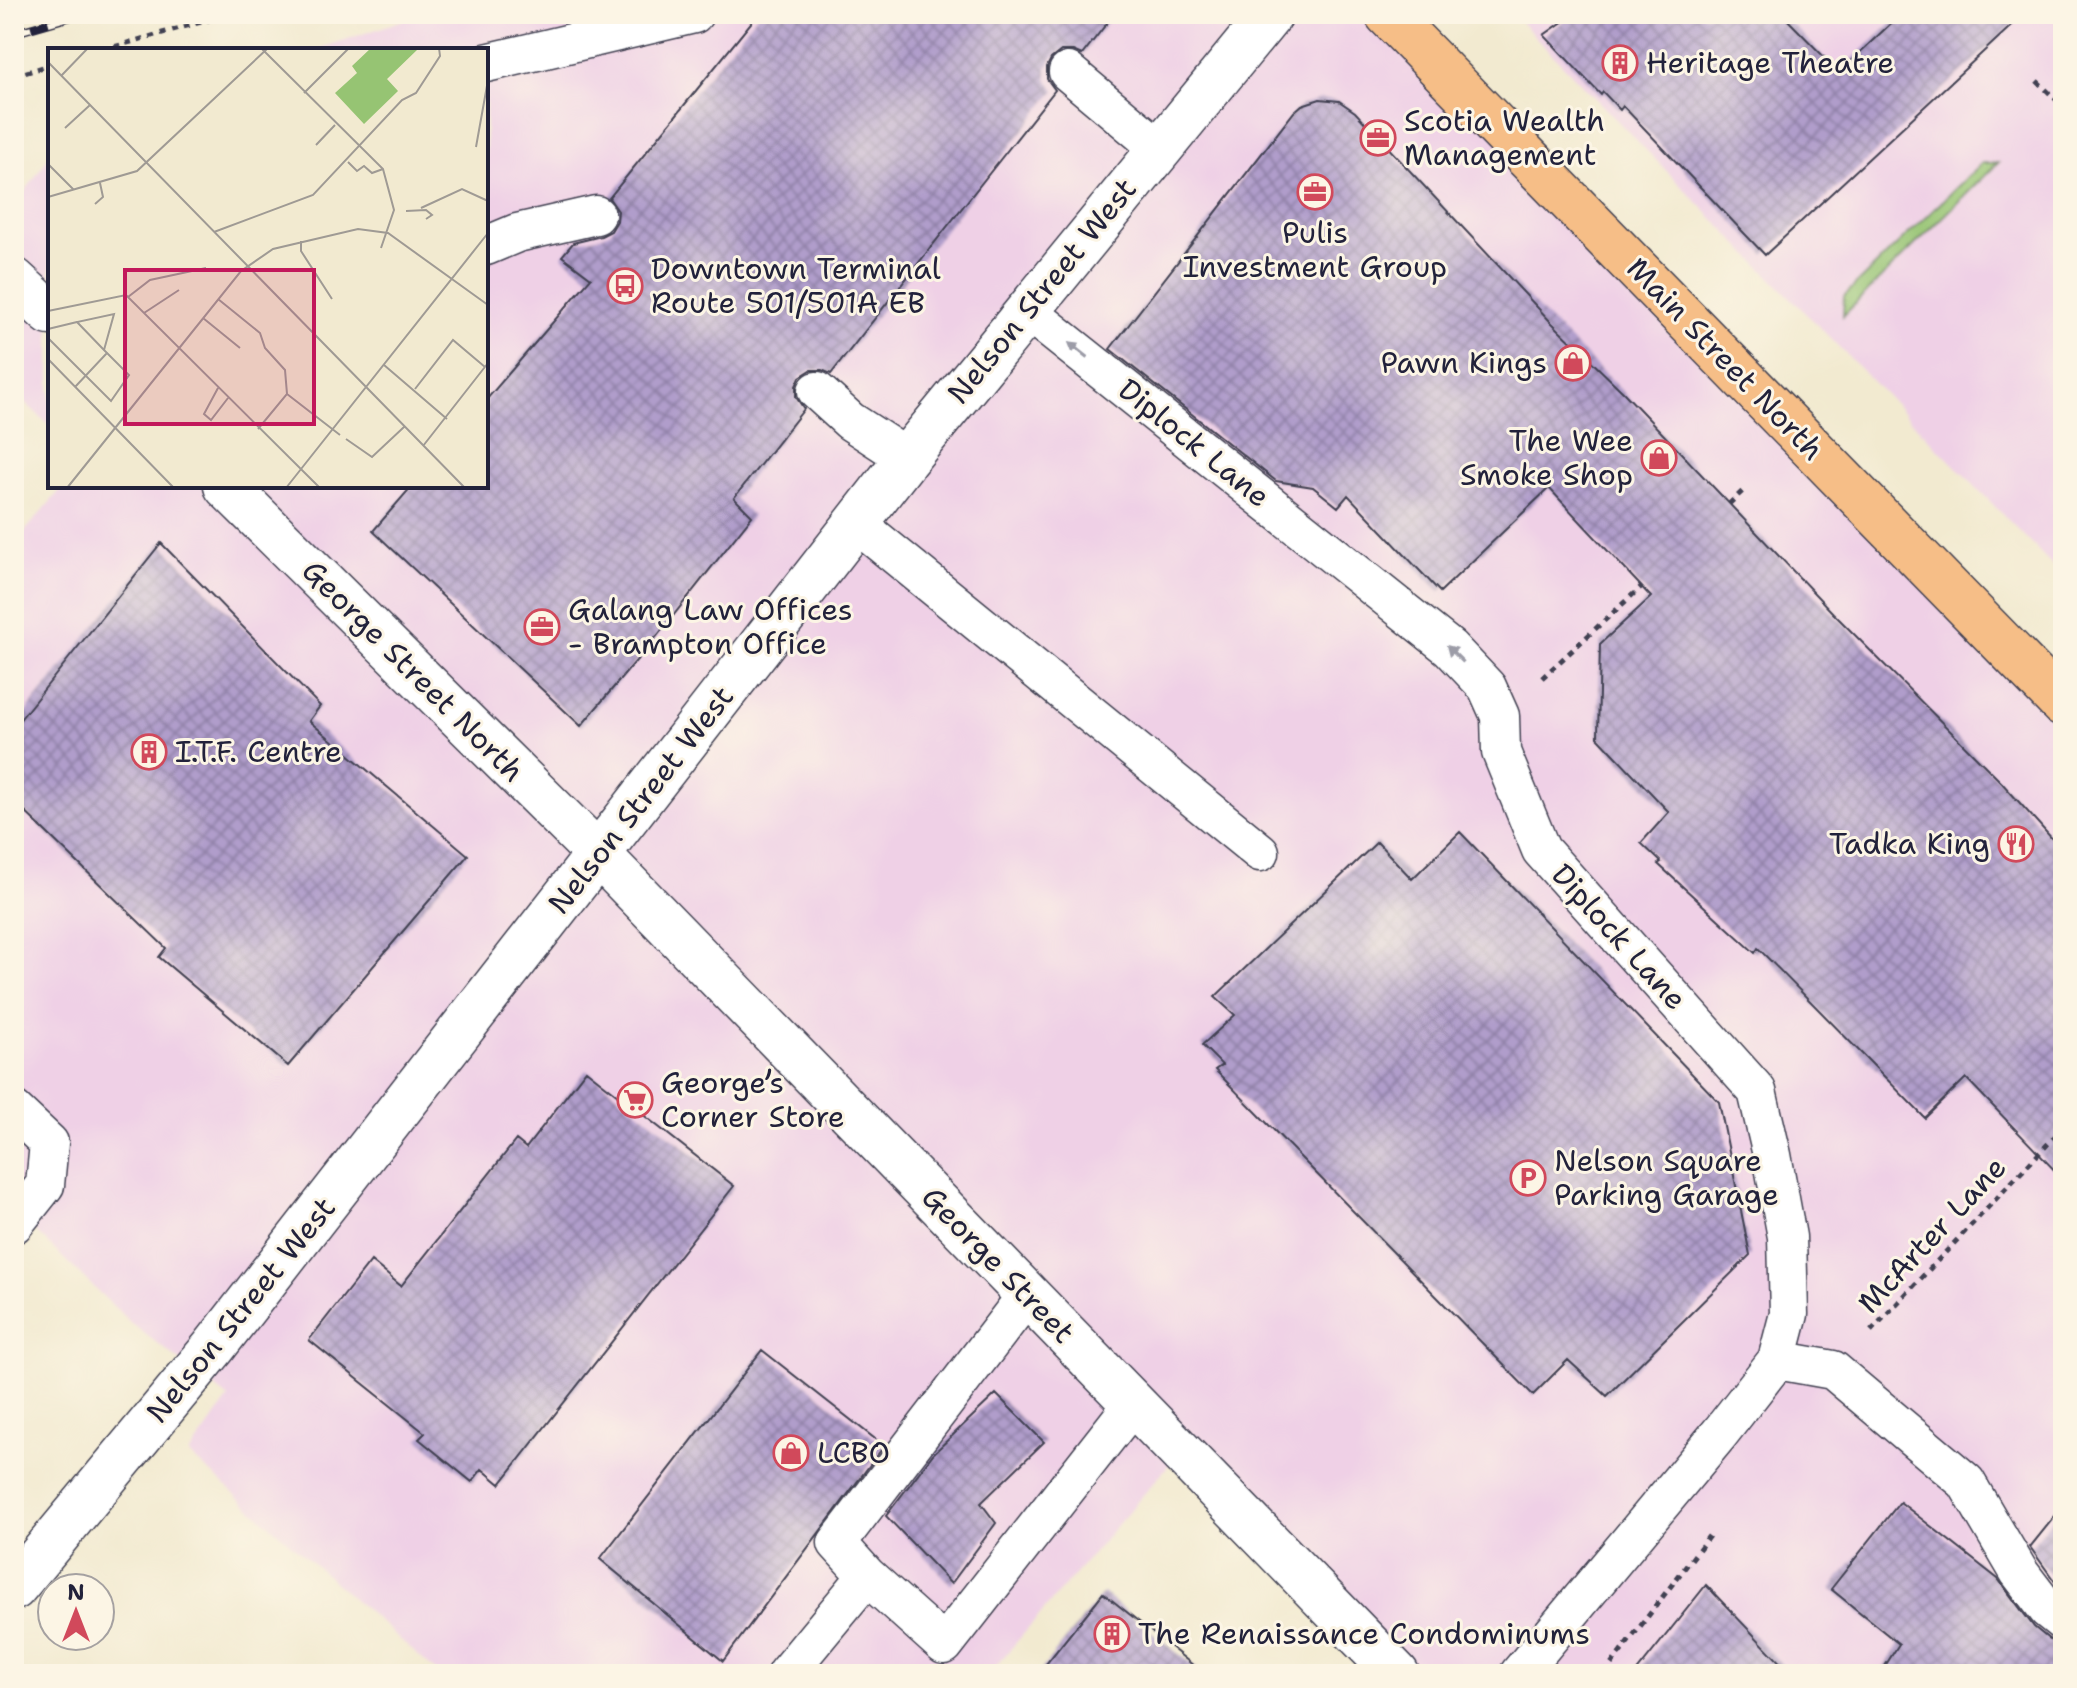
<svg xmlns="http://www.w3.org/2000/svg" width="2077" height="1688" viewBox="0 0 2077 1688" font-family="'Shantell Sans',sans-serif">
	<defs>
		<pattern id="garden-furrows" width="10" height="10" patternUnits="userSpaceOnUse" patternTransform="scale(2)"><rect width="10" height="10" fill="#96c473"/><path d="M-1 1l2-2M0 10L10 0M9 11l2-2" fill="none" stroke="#81a864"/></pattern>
		<pattern id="building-cross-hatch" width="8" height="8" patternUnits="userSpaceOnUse" patternTransform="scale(2)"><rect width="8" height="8" fill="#b09dcb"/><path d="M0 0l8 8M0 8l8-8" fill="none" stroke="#8f80a6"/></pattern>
	</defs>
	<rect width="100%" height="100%" fill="#fcf5e5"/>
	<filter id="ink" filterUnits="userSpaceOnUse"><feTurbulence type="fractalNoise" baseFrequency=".0125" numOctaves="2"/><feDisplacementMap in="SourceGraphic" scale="16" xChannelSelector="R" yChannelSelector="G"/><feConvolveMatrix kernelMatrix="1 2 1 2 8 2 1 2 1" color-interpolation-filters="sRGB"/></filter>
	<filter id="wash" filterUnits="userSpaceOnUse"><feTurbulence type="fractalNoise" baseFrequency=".006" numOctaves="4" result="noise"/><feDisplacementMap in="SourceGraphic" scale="32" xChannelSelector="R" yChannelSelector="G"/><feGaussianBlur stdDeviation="1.8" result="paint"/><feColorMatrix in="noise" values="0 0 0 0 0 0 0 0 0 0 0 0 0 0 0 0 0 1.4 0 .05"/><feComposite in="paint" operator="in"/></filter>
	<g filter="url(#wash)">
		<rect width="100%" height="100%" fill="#f2ead0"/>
		<path fill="#efd0e6" d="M421,14H1387L2063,705V1674H1397L1180,1452L989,1674H439L189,1454L229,1398L132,1324L14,1211V544L64,486H486V50H316Z
			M1513,14H2063V576Z
			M50,155V426L14,392V208Z"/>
		<path fill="url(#garden-furrows)" stroke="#5c7357" stroke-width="2" d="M1982,163H1998L1843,316L1844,296Z"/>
		<g id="blocks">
			<path fill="url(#building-cross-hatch)" d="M758,14H1114L1082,55L1073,51H1061L1051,59L1047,67V79L1055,90L831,374L822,370H811L800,377L796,386V397L804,409L734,498L752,516L657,636L581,726L373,531L412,486H486V400L591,278L562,256L573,243L601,236L611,231L617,221L618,211L609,198Z
				M1574,14H1782L1839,72L1901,14H2024L1765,255L1623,106L1620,110L1603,92L1601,95L1544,35Z
				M1320,99L1339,101L1355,112L1550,321L1624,393L1833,613L2001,782L2063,851V1179L1966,1078L1925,1118L1758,948L1755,953L1658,864L1661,862L1641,843L1669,812L1598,737L1600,644L1651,597L1549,488L1440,592L1348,495L1338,507L1313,487L1276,481L1110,349L1294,112L1302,105Z
				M161,543L320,706L309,721L468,855L288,1066L159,957L166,948L14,801V727Z
				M1460,832L1719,1102L1750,1255L1607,1396L1568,1360L1533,1395L1215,1070L1222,1065L1202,1045L1235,1015L1215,997L1377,842L1412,879Z
				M586,1070L734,1186L500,1484L482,1469L472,1482L419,1439L425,1433L309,1340L371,1261L401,1286L516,1140L526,1148Z
				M762,1350L884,1446L723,1661L600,1559Z
				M996,1394L1044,1442L981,1503L996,1523L951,1584L886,1516L933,1454Z
				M1900,1502L1998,1579L2034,1627L2050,1640L2063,1643V1674H1880L1899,1644L1831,1589Z
				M2063,1506V1593L2030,1547Z
				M1706,1585L1791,1674H1635Z
				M1103,1593L1204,1674H1038Z"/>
		</g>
	</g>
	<g filter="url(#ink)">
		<use href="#blocks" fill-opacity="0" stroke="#414051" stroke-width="2"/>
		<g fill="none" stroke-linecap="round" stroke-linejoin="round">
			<defs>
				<path id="service" d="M486,63L694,14
					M1068,72L1159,148
					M486,246L517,233L596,215
					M1026,310L1450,648L1487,687L1500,716L1501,752L1541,850L1757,1091L1772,1155L1787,1237L1789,1314L1777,1360L1720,1433L1519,1674
					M817,391L850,421L907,458
					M856,523L1260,852
					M14,1110L49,1143L45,1185L14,1224
					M1027,1295L837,1543L867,1576L944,1645L1133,1404
					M1777,1360L1833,1370L1966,1482L2019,1572L2048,1610L2063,1622
					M786,1674L867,1576"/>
				<path id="minor" d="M14,280L50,313
					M226,486L599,855L1397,1674
					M14,1588L213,1348L907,458L1271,14"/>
				<path id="primary" d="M1387,14L2063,705"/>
			</defs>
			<use href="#service" stroke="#414051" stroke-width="41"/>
			<use href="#minor" stroke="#414051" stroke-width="47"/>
			<use href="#primary" stroke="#414051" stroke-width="47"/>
			<path stroke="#414051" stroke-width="5" stroke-dasharray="6 6" stroke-linecap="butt" d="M103,50L229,14
				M14,76L50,65
				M2037,81L2063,106
				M1729,504L1746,488
				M1542,678L1641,587
				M1871,1331L2063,1128
				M1604,1674L1709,1536"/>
			<use href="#service" stroke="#fff" stroke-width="38"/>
			<use href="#minor" stroke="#fff" stroke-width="44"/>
			<use href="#primary" stroke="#f6be87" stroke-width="44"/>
			<defs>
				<path id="rail" d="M14,33L80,14"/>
			</defs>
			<use href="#rail" stroke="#22223b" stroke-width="9"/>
			<use href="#rail" stroke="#fcf5e5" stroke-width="6" stroke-dasharray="18" stroke-linecap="butt"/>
		</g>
		<defs><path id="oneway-solid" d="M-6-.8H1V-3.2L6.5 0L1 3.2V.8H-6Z" transform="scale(2)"/></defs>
		<g fill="#9c9ca7">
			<use href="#oneway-solid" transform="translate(1078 350) rotate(-142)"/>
			<use href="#oneway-solid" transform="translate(1455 654) rotate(-135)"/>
		</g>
	</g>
	<defs>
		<symbol id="building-ring" viewBox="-11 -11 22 22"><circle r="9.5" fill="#fcf5e5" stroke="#d1495b" stroke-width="1.5"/><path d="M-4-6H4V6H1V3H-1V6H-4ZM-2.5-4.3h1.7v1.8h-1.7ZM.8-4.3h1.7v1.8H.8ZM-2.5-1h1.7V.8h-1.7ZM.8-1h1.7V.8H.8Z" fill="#d1495b"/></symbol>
		<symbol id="office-ring" viewBox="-11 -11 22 22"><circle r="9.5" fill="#fcf5e5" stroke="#d1495b" stroke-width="1.5"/><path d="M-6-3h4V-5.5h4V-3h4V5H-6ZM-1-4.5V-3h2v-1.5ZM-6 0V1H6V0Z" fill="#d1495b"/></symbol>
		<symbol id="bus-ring" viewBox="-11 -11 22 22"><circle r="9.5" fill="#fcf5e5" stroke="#d1495b" stroke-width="1.5"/><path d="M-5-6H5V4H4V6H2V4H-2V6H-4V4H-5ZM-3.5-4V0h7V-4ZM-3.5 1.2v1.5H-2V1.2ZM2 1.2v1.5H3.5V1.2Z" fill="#d1495b"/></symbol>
		<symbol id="shop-ring" viewBox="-11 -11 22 22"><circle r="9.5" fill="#fcf5e5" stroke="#d1495b" stroke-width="1.5"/><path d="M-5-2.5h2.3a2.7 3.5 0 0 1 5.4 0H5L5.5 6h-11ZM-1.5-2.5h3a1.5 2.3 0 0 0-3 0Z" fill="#d1495b"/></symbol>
		<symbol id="restaurant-ring" viewBox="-11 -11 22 22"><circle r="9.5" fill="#fcf5e5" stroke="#d1495b" stroke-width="1.5"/><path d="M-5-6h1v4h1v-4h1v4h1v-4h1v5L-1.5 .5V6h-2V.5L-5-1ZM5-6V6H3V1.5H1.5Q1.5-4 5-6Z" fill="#d1495b"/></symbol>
		<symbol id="supermarket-ring" viewBox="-11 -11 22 22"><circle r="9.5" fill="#fcf5e5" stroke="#d1495b" stroke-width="1.5"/><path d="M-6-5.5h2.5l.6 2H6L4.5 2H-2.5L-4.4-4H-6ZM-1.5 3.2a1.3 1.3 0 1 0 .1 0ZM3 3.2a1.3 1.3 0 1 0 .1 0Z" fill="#d1495b"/></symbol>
		<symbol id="parking-ring" viewBox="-11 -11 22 22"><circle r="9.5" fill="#fcf5e5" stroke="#d1495b" stroke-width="1.5"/><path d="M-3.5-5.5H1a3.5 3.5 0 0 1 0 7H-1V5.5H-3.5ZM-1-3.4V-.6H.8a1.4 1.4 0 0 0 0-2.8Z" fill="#d1495b"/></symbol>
	</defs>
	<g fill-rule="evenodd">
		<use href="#building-ring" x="1600" y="43" width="40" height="40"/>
		<use href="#office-ring" x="1358" y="118" width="40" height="40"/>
		<use href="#office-ring" x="1295" y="172" width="40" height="40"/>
		<use href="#bus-ring" x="605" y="266" width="40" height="40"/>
		<use href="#shop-ring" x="1553" y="343" width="40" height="40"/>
		<use href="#shop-ring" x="1639" y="438" width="40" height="40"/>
		<use href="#office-ring" x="522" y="607" width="40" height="40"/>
		<use href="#building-ring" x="129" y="732" width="40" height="40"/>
		<use href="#restaurant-ring" x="1996" y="824" width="40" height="40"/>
		<use href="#supermarket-ring" x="615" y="1080" width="40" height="40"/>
		<use href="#parking-ring" x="1508" y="1158" width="40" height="40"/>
		<use href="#shop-ring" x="771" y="1433" width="40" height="40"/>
		<use href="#building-ring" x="1092" y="1614" width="40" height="40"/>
	</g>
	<g text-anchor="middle" stroke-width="6" stroke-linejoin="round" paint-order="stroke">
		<g font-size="30" fill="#22223b" stroke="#fcf5e5" text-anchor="start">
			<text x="1646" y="73">Heritage Theatre</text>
			<text x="1404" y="131">Scotia Wealth<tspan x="1404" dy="34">Management</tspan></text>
			<text x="1315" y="243" text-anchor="middle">Pulis<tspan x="1315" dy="34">Investment Group</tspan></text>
			<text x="651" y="279">Downtown Terminal<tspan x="651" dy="34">Route 501/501A EB</tspan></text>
			<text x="1547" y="373" text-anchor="end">Pawn Kings</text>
			<text x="1633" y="451" text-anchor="end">The Wee<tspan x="1633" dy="34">Smoke Shop</tspan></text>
			<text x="568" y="620">Galang Law Offices<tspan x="568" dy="34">- Brampton Office</tspan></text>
			<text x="175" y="762">I.T.F. Centre</text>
			<text x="1990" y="854" text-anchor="end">Tadka King</text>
			<text x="661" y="1093">George’s<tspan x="661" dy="34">Corner Store</tspan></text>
			<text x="1554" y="1171">Nelson Square<tspan x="1554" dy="34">Parking Garage</tspan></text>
			<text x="817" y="1463">LCBO</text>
			<text x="1138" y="1644">The Renaissance Condominums</text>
		</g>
		<g font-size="30" fill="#22223b" stroke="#fcf5e5">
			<text transform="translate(1042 291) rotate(-51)" y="10">Nelson Street West</text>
			<text transform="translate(1725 359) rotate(46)" y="10">Main Street North</text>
			<text transform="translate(1194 443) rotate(39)" y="10">Diplock Lane</text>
			<text transform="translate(413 671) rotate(45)" y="10">George Street North</text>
			<text transform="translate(641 800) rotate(-52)" y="10">Nelson Street West</text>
			<text transform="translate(1619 937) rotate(48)" y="10">Diplock Lane</text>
			<text transform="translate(1932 1235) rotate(-47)" y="10">McArter Lane</text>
			<text transform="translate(998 1265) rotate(46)" y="10">George Street</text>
			<text transform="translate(241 1310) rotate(-51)" y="10">Nelson Street West</text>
		</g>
	</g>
	<g transform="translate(48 48)">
		<rect width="440" height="440" fill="#f2ead0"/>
		<path d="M323,0L369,2L339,31L350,43L316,76L287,45L309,25L304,18Z" fill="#96c473"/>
		<path fill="none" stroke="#9f9a94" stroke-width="2" d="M213,0L335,121L346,162L333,200M0,14L417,440M13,28L40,0M256,45L301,0M17,80L42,57M268,97L287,77M428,99L440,32M300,114L309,123L316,118L324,125L335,121M0,116L26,142M0,149L89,123L220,0M47,156L55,149L52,135M373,160L414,141L440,153M358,163L378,162L384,167L378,171M166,184L265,147L354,52L368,45L392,8L391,0M253,193V203L284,251M80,249L102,232L158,220M170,251L212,285L217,300L237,322L239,346L210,381M0,263L78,247L272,440M96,265L131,242M155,270L192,300M0,281L29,274M0,290L63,353L81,327L59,305M0,311L126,440M336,317L399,371M27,339L59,305L56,302L29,274L66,266L56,302M170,340L156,366L163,372L180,350M367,341L405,292L437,319M239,346L292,387M298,391L324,409L356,379M375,398L440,315M19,440L193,223L225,201L310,181L340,185L440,257M238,440L440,185"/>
		<path fill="#c2185b" fill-opacity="0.15" stroke="#c2185b" stroke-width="4" d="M77,222H266V376H77Z"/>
		<rect width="440" height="440" fill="none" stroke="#22223b" stroke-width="4"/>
	</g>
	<rect width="2077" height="1688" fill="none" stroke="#fcf5e5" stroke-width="48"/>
	<g transform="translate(76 1612)"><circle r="38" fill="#fcf5e5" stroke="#a5a1a1" stroke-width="2"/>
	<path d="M0-6L14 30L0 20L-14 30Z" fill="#d1495b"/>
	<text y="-12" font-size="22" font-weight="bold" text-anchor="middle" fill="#22223b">N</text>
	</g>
</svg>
